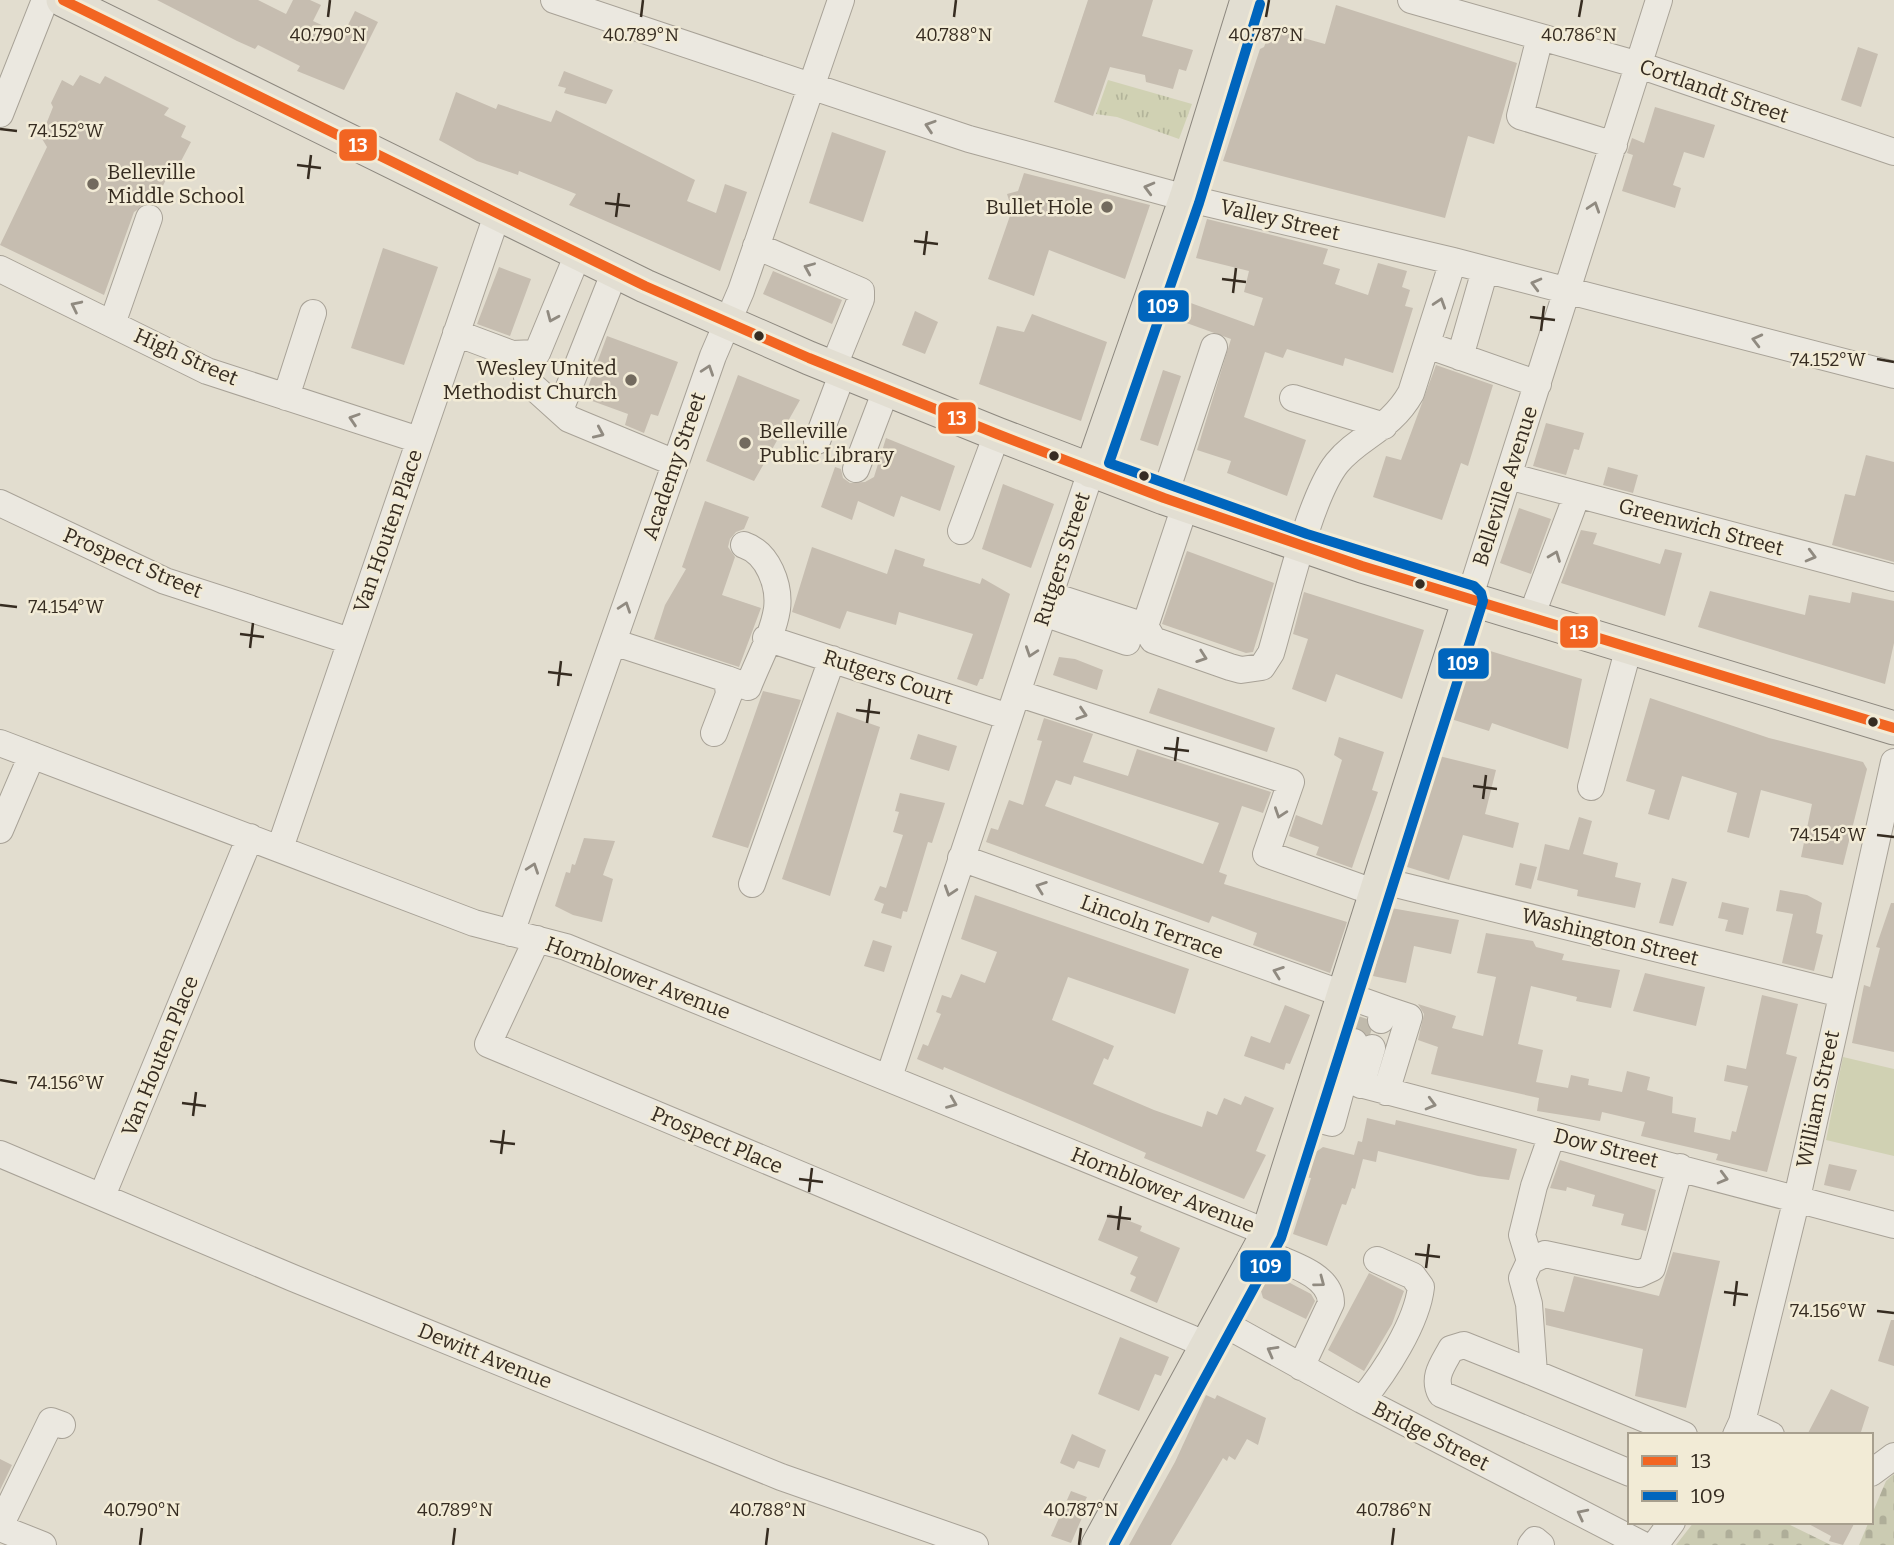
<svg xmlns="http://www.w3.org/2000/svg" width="1894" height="1545" viewBox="0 0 1894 1545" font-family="Bitter,serif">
	<defs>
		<pattern id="grass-tufts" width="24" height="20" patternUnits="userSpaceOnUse" patternTransform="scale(1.75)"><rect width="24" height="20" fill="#d0d1b3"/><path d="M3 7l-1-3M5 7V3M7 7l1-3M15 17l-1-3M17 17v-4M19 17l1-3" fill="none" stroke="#b3b49a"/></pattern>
		<pattern id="cemetery-stones" width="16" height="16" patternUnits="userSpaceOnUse" patternTransform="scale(1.75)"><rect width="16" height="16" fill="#cbcbb2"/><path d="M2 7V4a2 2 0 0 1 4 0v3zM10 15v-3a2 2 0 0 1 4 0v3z" fill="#afae99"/></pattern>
	</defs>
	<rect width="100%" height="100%" fill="#e2ddcf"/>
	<path fill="url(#grass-tufts)" d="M1108,80L1192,104L1179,139L1117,117L1096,114Z"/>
	<path fill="url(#cemetery-stones)" d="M1894,1474V1545H1859L1886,1481Z
		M1694,1522H1784L1831,1545H1676Z"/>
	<path fill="#d0d1b3" d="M1843,1057L1894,1069V1156L1826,1140Z"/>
	<path fill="#c6bdb0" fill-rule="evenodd" d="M157,0H258L286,14L293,0H310L321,5L313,21L343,35L355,11L378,22L344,90L297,71L300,66L258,45L255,49L237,41Z
		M1088,0H1153L1142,36L1193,50L1186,71L1179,69L1173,89L1146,82L1145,75L1110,67L1093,116L1054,102Z
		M1336,5L1517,63L1494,144L1468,136L1445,218L1223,161L1260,49L1264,47L1271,29L1325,44Z
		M1858,47L1878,54L1861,107L1841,100Z
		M564,71L613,90L606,104L564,93L566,88L558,86Z
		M80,75L100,84L105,76L169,108L164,115L186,126L181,137L191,142L180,163L170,171L159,194L153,192L148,203L134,212L104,295L0,245L47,147L41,137L53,107L51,103L62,80L73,86Z
		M456,92L496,109L498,104L551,122L556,110L695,180L687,201L716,213L725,184L747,192L720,271L569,205L576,194L519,171L518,175L477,161L439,140Z
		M1655,107L1715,125L1704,158L1684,152L1673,185L1681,188L1675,208L1622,191L1633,155L1627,153L1632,138L1644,143Z
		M832,132L886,151L863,222L809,203Z
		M1024,173L1150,205L1125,279L1049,250L1034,296L988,279L1012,210L1007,194L1018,191Z
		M1207,219L1328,249L1323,264L1340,269L1335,284L1368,295L1378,263L1407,271L1402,287L1410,290L1405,306L1413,308L1393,373L1345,358L1343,366L1287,349L1283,358L1265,352L1244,417L1306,440L1287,496L1227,473L1231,461L1197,450L1231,339L1181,321L1188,302L1254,326L1263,298L1244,292L1249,271L1196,258Z
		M383,248L438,267L404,365L351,348Z
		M499,267L531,279L510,336L477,324Z
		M773,271L842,300L832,324L763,294Z
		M915,311L938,322L925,354L902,345Z
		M1032,314L1107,342L1081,421L979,384L997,326L1024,332Z
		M607,336L678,362L658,416L651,414L644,433L625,425L628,414L584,398Z
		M1436,365L1493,385L1468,466L1461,463L1442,520L1373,497L1386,456L1401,460Z
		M1163,370L1181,376L1158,446L1140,440Z
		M738,375L800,400L754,481L706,461Z
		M1546,423L1584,433L1579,450L1574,449L1566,475L1533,466Z
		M886,438L955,466L940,511L901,496L894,517L858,501L852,520L821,507L835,467L841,469L843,478L850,483L865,482L874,477Z
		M1866,455L1894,462V562L1832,545L1845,494L1855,496Z
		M1608,467L1638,475L1633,493L1603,485Z
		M1003,484L1054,504L1031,568L982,549Z
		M705,501L749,517L744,529L736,532L730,539L728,547L735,557L722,595L761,608L739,667L654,639L665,605L686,569L682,567Z
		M1519,508L1551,519L1531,574L1500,563Z
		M1581,530L1597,533L1593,544L1660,564L1665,549L1682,553L1665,616L1561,583Z
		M812,547L887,574L895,549L925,559L923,566L980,584L982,578L1010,594L983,679H980L977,686L957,679L973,634L899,612L896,625L847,611L840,629L792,612Z
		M1187,551L1274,583L1253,652L1246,653L1162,624Z
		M1710,591L1805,615L1809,595L1850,603L1852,592L1894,601V643L1885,684L1698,627Z
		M1304,592L1424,630L1402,699L1336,674L1326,702L1292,689L1308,639L1293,634Z
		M1474,646L1582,679L1568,749L1492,723L1489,731L1451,719Z
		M1059,657L1075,659L1103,670L1097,690L1053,675Z
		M1158,688L1275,728L1267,752L1149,713Z
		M763,691L801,700L748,848L712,837Z
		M1650,698L1769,738L1863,762L1867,769L1843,865L1801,857L1812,804L1761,790L1749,838L1727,832L1737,793L1682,776L1669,820L1648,814L1655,790L1626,781Z
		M837,712L880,727L830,896L782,879Z
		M1044,718L1093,734L1083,762L1128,776L1137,749L1271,792L1263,813L1242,806L1219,872L1227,875L1224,884L1347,922L1330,973L1253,945L1257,933L1212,916L1209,923L986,842L991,828L998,830L1009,800L1023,805L1042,741L1037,740ZM1074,776L1219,823L1203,864L1045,806L1056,780L1071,785Z
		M918,734L957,746L949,771L910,759Z
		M1339,737L1384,752L1372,790L1378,792L1352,868L1316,855L1319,847L1289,836L1296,815L1322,825L1342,760L1334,755Z
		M1439,756L1496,770L1485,814L1519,823L1513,848L1463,835L1449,880L1404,866Z
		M900,793L945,803L932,843L928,842L907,912L903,911L901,919L881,913L884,904L874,900L880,886L886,888L903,835L893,832L899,812L895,811Z
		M1579,817L1592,821L1583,854L1618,863L1615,877L1641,883L1635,908L1577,896L1578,890L1537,880L1545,844L1569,850Z
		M584,838L615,841L603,875L613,879L602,922L573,915L555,906L566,872L570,873L572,864L575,865Z
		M1520,863L1537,867L1531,889L1515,885Z
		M1672,878L1687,882L1673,926L1659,923Z
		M1780,890L1807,895L1822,903L1816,933L1823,935L1814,971L1782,963L1793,914L1776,911Z
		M975,895L1189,969L1175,1014L1068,977L1052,1020L1114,1046L1108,1060L1104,1058L1093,1084L1154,1110L1202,1127L1207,1111L1217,1115L1224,1098L1241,1105L1245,1096L1274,1108L1256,1151L1266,1155L1244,1199L1144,1158L1146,1153L1084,1126L944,1067L943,1070L917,1059L923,1044L928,1046L941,1014L936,1012L942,995L951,998L961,974L985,983L997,952L961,939Z
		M1722,902L1749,908L1743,935L1725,931L1728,920L1718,918Z
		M1891,903H1894V1052L1852,1043L1864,985L1870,987L1880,948L1876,947Z
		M1391,908L1459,920L1451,954L1414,946L1406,983L1373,976Z
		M1486,933L1533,941L1536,947L1564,954L1562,960L1620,970L1611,1008L1576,1001L1577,997L1531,986L1518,1044L1543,1050L1536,1082L1568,1088L1571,1075L1589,1079L1588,1085L1622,1092L1627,1071L1650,1077L1647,1090L1673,1097L1672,1113L1696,1118L1694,1132L1730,1140L1732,1131L1736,1132L1748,1086L1724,1081L1727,1065L1746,1069L1762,995L1798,1004L1786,1054L1797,1057L1767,1172L1716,1160L1718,1154L1641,1136L1645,1122L1602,1112L1600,1121L1537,1111L1539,1098L1431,1074L1438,1047L1418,1040L1424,1014L1418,1004L1456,1016L1452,1028L1483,1036L1496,977L1477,973Z
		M873,940L892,946L884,972L864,966Z
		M1645,973L1705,987L1696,1026L1633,1011Z
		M1285,1005L1310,1015L1290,1064L1286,1063L1284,1070L1244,1056L1251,1036L1270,1043Z
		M1367,1118L1395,1125L1396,1120L1517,1149L1509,1180L1478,1176L1378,1151L1376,1162L1363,1159L1355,1189L1352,1188L1346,1205L1342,1204L1327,1246L1293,1234L1311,1178L1306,1177L1313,1154L1323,1147L1354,1155L1358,1141L1362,1142Z
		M1560,1160L1656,1190L1646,1231L1621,1225L1624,1214L1592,1206L1595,1195L1567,1187L1566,1191L1550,1188Z
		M1829,1164L1857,1170L1850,1191L1824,1185Z
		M1109,1213L1142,1226L1140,1231L1180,1248L1157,1303L1130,1291L1136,1277L1130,1274L1138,1257L1098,1240Z
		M1673,1252L1720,1261L1686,1408L1635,1396L1643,1349L1546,1325L1545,1308L1564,1312L1574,1276L1659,1296Z
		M1269,1272L1311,1294L1315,1301L1306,1319L1263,1298L1261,1291Z
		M1369,1273L1404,1291L1392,1324L1364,1371L1328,1350Z
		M1891,1320H1894V1366L1878,1361Z
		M1120,1337L1169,1357L1161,1376L1155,1374L1139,1411L1098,1394Z
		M1831,1389L1869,1407L1860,1435H1807Z
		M1206,1395L1215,1399L1217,1395L1266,1418L1258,1445L1247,1439L1235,1460L1229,1456L1227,1461L1223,1458L1171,1545H1129L1175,1462Z
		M1072,1434L1106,1450L1099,1468L1078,1461L1074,1469L1060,1463Z
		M0,1459L12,1465L0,1490Z
		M1071,1491L1087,1497L1084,1503L1088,1504L1071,1543L1051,1536Z
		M1805,1522H1855L1843,1545L1829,1541L1831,1536Z"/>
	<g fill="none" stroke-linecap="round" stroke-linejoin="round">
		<path stroke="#c0baac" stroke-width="26" stroke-dasharray="26 13" stroke-linecap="butt" d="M1354,1042L1363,1014"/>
		<defs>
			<path id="minor" d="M554,0L969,139L1186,198L1453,261L1894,375
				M1411,0L1639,65L1894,152
				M1540,37L1520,116L1614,145
				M0,114L45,0
				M756,246L861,291V299L833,368
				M0,269L207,371L419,440
				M112,324L149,218
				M456,333L512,354L537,353L578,254
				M1427,345L1538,384
				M531,354L526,372L528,382L569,419L675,463
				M1460,357L1485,270
				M286,397L313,313
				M1293,398L1384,426
				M560,410L615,271
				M817,441L843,372
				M856,469L886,390
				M1508,476L1894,578
				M1164,498L1214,347
				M0,503L165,581L350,641
				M961,531L997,434
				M1050,595L1145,626L1153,640L1230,667L1241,670L1262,667L1271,653C1285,606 1309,498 1337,463C1359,436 1390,430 1411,393L1453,261
				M1469,599L1659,0
				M1044,613L1127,642
				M1531,617L1577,495
				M1145,626L1185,506
				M766,638L1009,717
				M613,642L727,679L729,694L714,733
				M727,679L748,687C757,663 773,635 777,609C780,585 768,553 744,545
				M1017,693L1291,782L1266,854L1376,893
				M0,743L474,923L566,947L1268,1233
				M1591,787L1629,647
				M0,830L32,755
				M280,848L497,215
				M961,858L1385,1009L1381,1020
				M1379,880L1841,994
				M752,884L832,659
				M511,933L713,356L741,291L841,0
				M537,939L488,1044L1207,1345
				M1385,1009L1409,1017L1386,1092
				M1318,1073L1894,1225
				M889,1077L1091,471
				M1361,1085L1372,1048
				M1305,1116L1332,1123L1354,1042
				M0,1154L293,1278L781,1477L975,1545
				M1680,1167L1652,1268L1639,1274L1545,1254L1530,1261L1522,1278L1529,1304L1534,1373L1684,1435
				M102,1196L250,837
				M1260,1251C1284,1262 1331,1273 1331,1303L1301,1367
				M1530,1261L1522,1235L1534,1186L1552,1135
				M1221,1322L1362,1400L1643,1545
				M1534,1373L1464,1345L1451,1349C1443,1364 1432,1377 1441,1394L1630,1473
				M1362,1400C1385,1372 1417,1323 1421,1287L1413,1276L1377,1260
				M1742,1422L1771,1435
				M1736,1435L1742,1422L1797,1198L1894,762
				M1871,1473L1894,1456
				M0,1526L51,1421L62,1425
				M0,1528L43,1545
				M1531,1545L1535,1540L1541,1545
				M1655,1545L1672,1522"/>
			<path id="major" d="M63,0L645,286L809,358L997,434L1164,498L1362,566L1894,728
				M1091,471L1186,198L1247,0
				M1098,1545L1268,1233L1469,599"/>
		</defs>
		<use href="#minor" stroke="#a8a297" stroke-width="28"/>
		<use href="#major" stroke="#8d887f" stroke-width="35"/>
		<use href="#minor" stroke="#ebe8e0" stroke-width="26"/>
		<use href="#major" stroke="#e2ded2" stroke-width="33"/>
		<defs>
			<path id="bus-1" d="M63,0L645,286L809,358L997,434L1164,498L1362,566L1894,728"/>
			<path id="bus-2" d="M1114,1545L1281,1238L1483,601L1481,593L1474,586L1307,534L1109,463L1199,203L1260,4"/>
		</defs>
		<use href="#bus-1" stroke="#f2ebd6" stroke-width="16"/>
		<use href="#bus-2" stroke="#f2ebd6" stroke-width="16"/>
		<use href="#bus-1" stroke="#f26522" stroke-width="10"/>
		<use href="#bus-2" stroke="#0065bd" stroke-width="10"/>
	</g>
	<defs><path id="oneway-chevron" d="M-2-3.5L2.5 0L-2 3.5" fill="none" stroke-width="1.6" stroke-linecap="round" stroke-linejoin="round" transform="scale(1.75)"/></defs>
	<g stroke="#908a80">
		<use href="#oneway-chevron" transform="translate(930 126) rotate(-162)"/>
		<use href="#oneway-chevron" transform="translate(1149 188) rotate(-165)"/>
		<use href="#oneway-chevron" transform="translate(1594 207) rotate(-72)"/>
		<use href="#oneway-chevron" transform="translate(809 268) rotate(-157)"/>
		<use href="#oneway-chevron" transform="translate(1536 284) rotate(-165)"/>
		<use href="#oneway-chevron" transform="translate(1440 303) rotate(-72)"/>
		<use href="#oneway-chevron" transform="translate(76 306) rotate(-154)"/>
		<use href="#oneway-chevron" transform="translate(552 317) rotate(113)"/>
		<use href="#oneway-chevron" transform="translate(1757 340) rotate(-166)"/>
		<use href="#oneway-chevron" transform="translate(708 370) rotate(-71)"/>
		<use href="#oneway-chevron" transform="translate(354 419) rotate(-162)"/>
		<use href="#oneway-chevron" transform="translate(599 433) rotate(24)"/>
		<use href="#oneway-chevron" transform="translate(1555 556) rotate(-69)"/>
		<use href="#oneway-chevron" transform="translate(1811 556) rotate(15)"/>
		<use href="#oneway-chevron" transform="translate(625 607) rotate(-71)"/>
		<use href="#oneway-chevron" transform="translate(1031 652) rotate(109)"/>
		<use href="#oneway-chevron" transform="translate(1202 657) rotate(19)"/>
		<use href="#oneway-chevron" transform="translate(1082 714) rotate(18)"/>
		<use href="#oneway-chevron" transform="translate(1280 813) rotate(109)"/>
		<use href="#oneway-chevron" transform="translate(533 868) rotate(-71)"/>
		<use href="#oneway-chevron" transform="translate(1041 887) rotate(-160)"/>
		<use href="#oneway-chevron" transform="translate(950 891) rotate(108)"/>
		<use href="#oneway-chevron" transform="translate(1278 972) rotate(-160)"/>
		<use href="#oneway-chevron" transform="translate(952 1103) rotate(22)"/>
		<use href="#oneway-chevron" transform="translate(1431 1104) rotate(15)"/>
		<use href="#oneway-chevron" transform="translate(1723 1178) rotate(15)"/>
		<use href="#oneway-chevron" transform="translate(1320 1282) rotate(37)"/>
		<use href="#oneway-chevron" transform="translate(1272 1351) rotate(-151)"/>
		<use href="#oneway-chevron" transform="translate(1582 1514) rotate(-153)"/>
	</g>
	<path fill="none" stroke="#362c21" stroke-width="2.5" d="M328,17L330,0M641,17L643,0M954,17L956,0M1266,17L1269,0M1579,17L1582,0M0,129L17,131M297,165L321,168M308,179L311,155M605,203L630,206M616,217L619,193M914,241L938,244M924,255L927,231M1222,279L1246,282M1233,293L1236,268M1530,317L1555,320M1541,331L1544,306M1877,359L1894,362M0,605L17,607M240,634L264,637M250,648L253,623M548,672L572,675M558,686L561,661M856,710L880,713M867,723L870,699M1164,748L1189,751M1175,761L1178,737M1473,786L1497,789M1483,799L1486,775M1877,835L1894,837M0,1080L17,1083M182,1103L206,1106M193,1116L196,1092M490,1141L515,1144M501,1154L504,1130M799,1179L823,1182M809,1192L812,1168M1107,1216L1131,1219M1118,1230L1121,1206M1415,1254L1440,1257M1426,1268L1429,1244M1724,1292L1748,1295M1734,1306L1737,1281M1877,1311L1894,1313M140,1545L142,1528M453,1545L455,1528M766,1545L768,1528M1079,1545L1081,1528M1392,1545L1394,1528"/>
	<g fill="#726a5e" stroke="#f2ebd6" stroke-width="2.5">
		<circle cx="93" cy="184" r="7"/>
		<circle cx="1107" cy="207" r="7"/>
		<circle cx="631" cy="380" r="7"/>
		<circle cx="745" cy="443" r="7"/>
	</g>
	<g fill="#362c21" stroke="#f2ebd6" stroke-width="2.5">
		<circle cx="759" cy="336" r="6"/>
		<circle cx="1054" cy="456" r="6"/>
		<circle cx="1144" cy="476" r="6"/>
		<circle cx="1420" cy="584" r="6"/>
		<circle cx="1873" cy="722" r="6"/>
	</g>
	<g text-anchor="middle" stroke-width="5" stroke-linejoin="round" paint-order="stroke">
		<g font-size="21" fill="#362c21" stroke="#f2ebd6">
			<text transform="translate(1714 91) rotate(19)" y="7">Cortlandt Street</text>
			<text transform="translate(1280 220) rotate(13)" y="7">Valley Street</text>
			<text transform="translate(186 357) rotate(24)" y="7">High Street</text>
			<text transform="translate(674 466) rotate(-71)" y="7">Academy Street</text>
			<text transform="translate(1505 486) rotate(-72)" y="7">Belleville Avenue</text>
			<text transform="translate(1701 527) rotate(15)" y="7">Greenwich Street</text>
			<text transform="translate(388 531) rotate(-71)" y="7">Van Houten Place</text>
			<text transform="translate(1062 559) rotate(-72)" y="7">Rutgers Street</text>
			<text transform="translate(133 563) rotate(23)" y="7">Prospect Street</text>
			<text transform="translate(888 677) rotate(18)" y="7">Rutgers Court</text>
			<text transform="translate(1152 927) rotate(20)" y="7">Lincoln Terrace</text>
			<text transform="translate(1610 937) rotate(14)" y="7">Washington Street</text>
			<text transform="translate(638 978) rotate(21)" y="7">Hornblower Avenue</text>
			<text transform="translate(160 1056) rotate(-68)" y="7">Van Houten Place</text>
			<text transform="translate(1818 1099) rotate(-78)" y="7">William Street</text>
			<text transform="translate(717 1140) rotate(23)" y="7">Prospect Place</text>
			<text transform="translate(1606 1148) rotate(14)" y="7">Dow Street</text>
			<text transform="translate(1163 1190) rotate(22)" y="7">Hornblower Avenue</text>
			<text transform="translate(485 1356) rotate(22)" y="7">Dewitt Avenue</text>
			<text transform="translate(1431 1436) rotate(27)" y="7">Bridge Street</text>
		</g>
		<g font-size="21" fill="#362c21" stroke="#f2ebd6" text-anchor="start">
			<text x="107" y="179">Belleville<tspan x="107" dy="24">Middle School</tspan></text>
			<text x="1093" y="214" text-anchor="end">Bullet Hole</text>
			<text x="617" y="375" text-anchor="end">Wesley United<tspan x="617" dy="24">Methodist Church</tspan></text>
			<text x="759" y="438">Belleville<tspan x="759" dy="24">Public Library</tspan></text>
		</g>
	</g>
	<g font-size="18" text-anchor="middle" fill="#362c21" stroke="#f2ebd6" stroke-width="5" stroke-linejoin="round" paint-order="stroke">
		<text x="328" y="41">40.790°N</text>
		<text x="641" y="41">40.789°N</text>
		<text x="954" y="41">40.788°N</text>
		<text x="1266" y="41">40.787°N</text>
		<text x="1579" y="41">40.786°N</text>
		<text x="66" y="137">74.152°W</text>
		<text x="1828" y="366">74.152°W</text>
		<text x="66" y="613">74.154°W</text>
		<text x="1828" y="841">74.154°W</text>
		<text x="66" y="1089">74.156°W</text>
		<text x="1828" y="1317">74.156°W</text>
		<text x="142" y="1516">40.790°N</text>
		<text x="455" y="1516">40.789°N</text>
		<text x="768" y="1516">40.788°N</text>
		<text x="1081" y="1516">40.787°N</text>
		<text x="1394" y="1516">40.786°N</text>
	</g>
	<g stroke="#f2ebd6" stroke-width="2.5">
		<rect x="338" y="128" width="40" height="34" rx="7" fill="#f26522"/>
		<rect x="1137" y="289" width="53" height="34" rx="7" fill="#0065bd"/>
		<rect x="937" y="401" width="40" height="34" rx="7" fill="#f26522"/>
		<rect x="1559" y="615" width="40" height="34" rx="7" fill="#f26522"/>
		<rect x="1437" y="647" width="53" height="33" rx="7" fill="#0065bd"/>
		<rect x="1239" y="1249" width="53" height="34" rx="7" fill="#0065bd"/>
	</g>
	<g font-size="19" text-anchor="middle" font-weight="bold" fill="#fff">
		<text x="358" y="152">13</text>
		<text x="1163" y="313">109</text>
		<text x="957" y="425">13</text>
		<text x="1579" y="639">13</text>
		<text x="1463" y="670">109</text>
		<text x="1266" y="1273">109</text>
	</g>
	<rect x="1628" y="1433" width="245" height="91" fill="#f2ebd6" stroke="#a79f8e" stroke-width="2"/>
	<rect x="1642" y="1456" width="35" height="10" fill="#f26522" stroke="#a79f8e" stroke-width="2"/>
	<text x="1691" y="1468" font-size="21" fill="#362c21">13</text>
	<rect x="1642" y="1491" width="35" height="10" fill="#0065bd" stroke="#a79f8e" stroke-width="2"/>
	<text x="1691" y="1503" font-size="21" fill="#362c21">109</text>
</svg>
